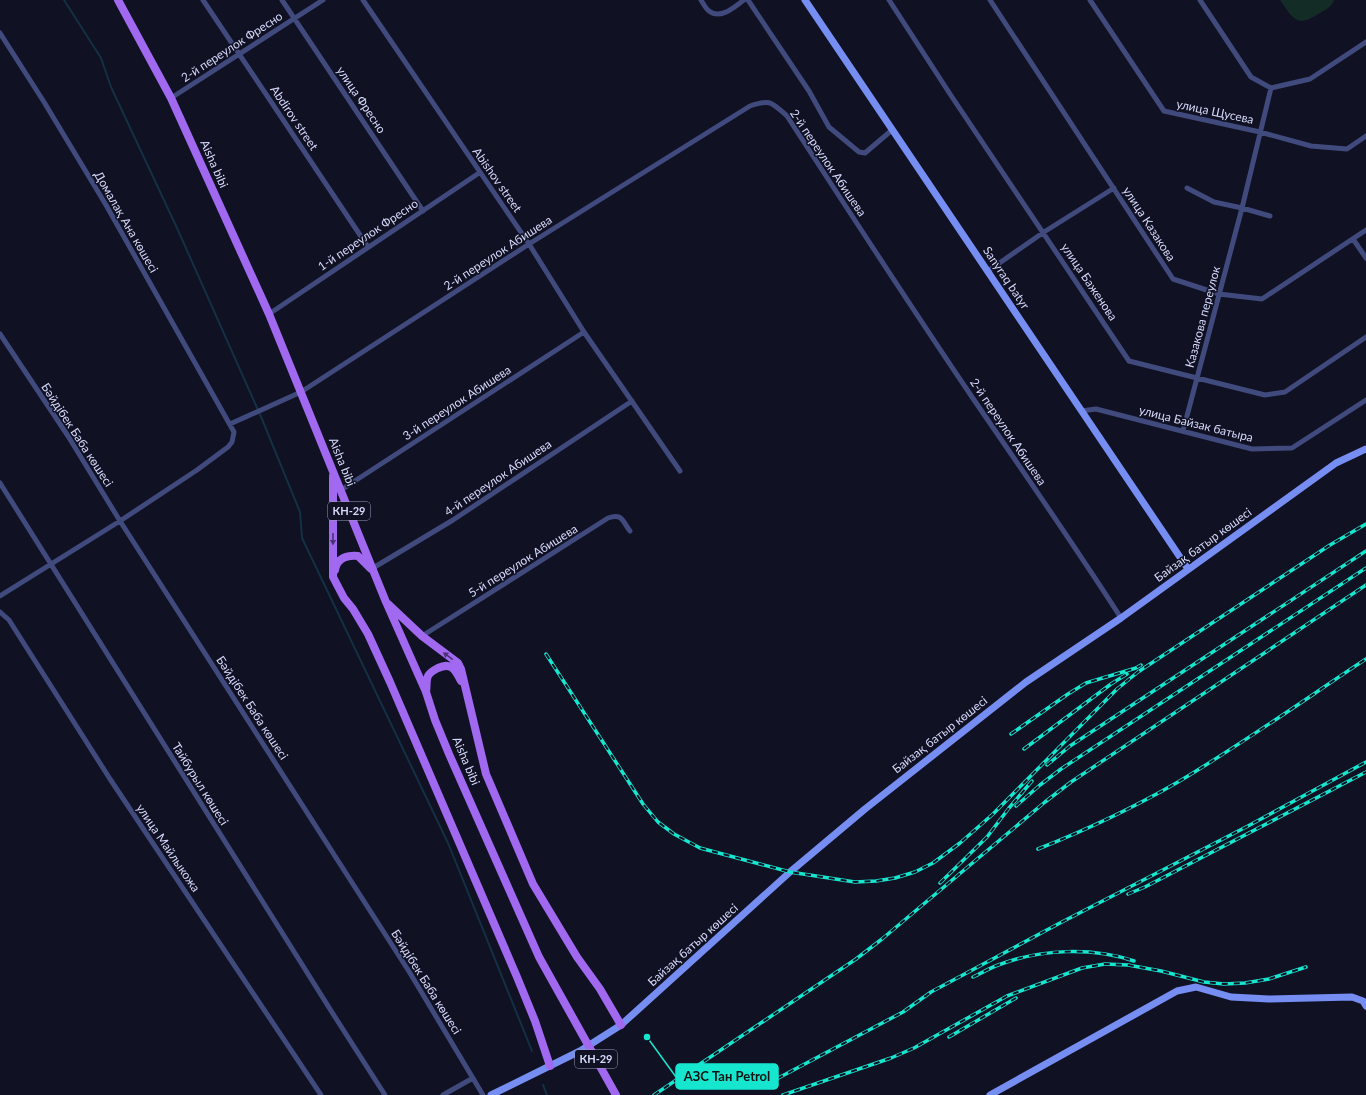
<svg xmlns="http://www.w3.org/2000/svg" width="1366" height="1095" viewBox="0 0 1366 1095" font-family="Lato,sans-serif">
	<rect width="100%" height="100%" fill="#101123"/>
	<path fill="#142c26" d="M1280,0H1334C1332,6 1326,10 1320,13C1297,28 1294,20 1280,0Z"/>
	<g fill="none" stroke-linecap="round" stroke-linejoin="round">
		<path stroke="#133044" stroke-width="2" d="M64,0L101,58L111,87L177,228L262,419L300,512L302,538L448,843L532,1051
			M543,1085L547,1095"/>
		<path stroke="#404a7d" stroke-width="5" d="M203,0L368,247
			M282,0L423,211
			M363,0L529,244L584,332L680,471
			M701,0C703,3 706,9 709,11C721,20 734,7 744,0
			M748,0L809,91L829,127L859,152L865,153L892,130
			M889,0L950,94L1129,361L1265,395L1285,392L1366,337
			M990,0L1173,279L1219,294L1262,299L1366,230
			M1090,0L1164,111L1260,132L1311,146L1347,149L1366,136
			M1200,0L1251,77L1271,88L1310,79L1366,42
			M0,33L44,102L106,205L234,432L232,442L228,447L197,470L120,521L0,596
			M171,98L323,0
			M1187,188L1214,202L1242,208L1270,216
			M1353,239L1366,258
			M988,271L1044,232L1114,188
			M269,314L479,173
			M0,334L68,436L120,521L410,973L483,1095
			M1081,411L1096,409L1252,449L1292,448L1366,400
			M230,424L301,392L529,244L750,106C771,99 771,102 787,116C848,210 909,304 972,397C1022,470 1073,543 1121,618
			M1183,431L1242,208L1271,88
			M0,483L335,1017L385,1095
			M341,490L584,332
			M373,568L453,520L632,401
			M0,612L9,620L110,779L321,1095
			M422,636L608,518C623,513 622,521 630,531
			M443,1095L473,1078"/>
		<path stroke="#768df2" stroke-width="7" d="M805,0L1188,569
			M491,1095L580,1051L621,1025L790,872L865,809L1026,682L1121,618L1336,463L1366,449
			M990,1095L1177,991L1196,987L1231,997L1269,999L1352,997L1363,1001L1366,1006"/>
		<path stroke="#a168f0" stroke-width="8" d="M118,0L171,98L269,314L386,602L426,692L435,720L449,754L539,957L616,1095
			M333,476V577L344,598L353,609L368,634L390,682L517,977L535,1021L550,1066
			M335,570C337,558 347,555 358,556L371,569
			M388,604L422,636L458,663L461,669L486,774L533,884L577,957L600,989L621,1025
			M426,692C427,687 426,680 428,676C430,672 434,670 438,668C451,662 455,669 461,681"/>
		<defs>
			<path id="rail" d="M546,654L643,804L658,822L674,834L700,848L790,872L855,882L876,881L895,878L915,872L933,863L960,843L993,814L1117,689L1138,672L1330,545L1366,524
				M1011,734L1068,694L1086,683L1136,668L1141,665
				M1024,749L1111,684L1127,674
				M1047,765L1070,746L1366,551
				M1016,806L1040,785L1061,769L1366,568
				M1038,849C1086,830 1133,808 1178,782C1242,744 1304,700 1366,659
				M940,883L987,837L1009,808L1032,781
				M1128,894L1145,887L1366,772
				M973,977C982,973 991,967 1001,964C1042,949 1092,947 1134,961
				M949,1037L1016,998
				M767,1084L903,1012L931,992L1060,923L1248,826L1366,762
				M654,1095L856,959L882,939L1045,802L1071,782L1366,585
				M783,1095L891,1058L914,1048L1007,996L1082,968L1105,964L1128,965L1161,971L1204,982L1224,984L1245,983L1269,979L1306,967"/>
		</defs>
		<use href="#rail" stroke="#17e6cf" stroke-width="3.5"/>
		<use href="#rail" stroke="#101123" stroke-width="2" stroke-dasharray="6" stroke-linecap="butt"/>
	</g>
	<defs><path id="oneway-solid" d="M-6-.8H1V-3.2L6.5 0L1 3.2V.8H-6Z"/></defs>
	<g fill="#4a3475">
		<use href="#oneway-solid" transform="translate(333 539) rotate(90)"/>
		<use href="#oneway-solid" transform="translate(448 656) rotate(-144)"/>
	</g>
	<g text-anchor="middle" stroke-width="3" stroke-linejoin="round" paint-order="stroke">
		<g fill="#101123" stroke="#9b9dba" stroke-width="1">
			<rect x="328" y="502" width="42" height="18" rx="3"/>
			<rect x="575" y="1050" width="42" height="18" rx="3"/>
		</g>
		<g font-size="11" font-weight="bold" fill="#d6d9fb">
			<text x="349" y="515">КН-29</text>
			<text x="596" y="1063">КН-29</text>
		</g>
		<g font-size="12" fill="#d6d9fb" stroke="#101123">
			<text transform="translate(232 47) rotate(-33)" y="4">2-й переулок Фресно</text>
			<text transform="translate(361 100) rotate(56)" y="4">улица Фресно</text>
			<text transform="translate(1215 112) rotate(12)" y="4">улица Щусева</text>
			<text transform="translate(294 118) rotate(56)" y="4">Abdirov street</text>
			<text transform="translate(828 163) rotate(56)" y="4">2-й переулок Абишева</text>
			<text transform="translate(214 164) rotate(66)" y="4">Aisha bibi</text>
			<text transform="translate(497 180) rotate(55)" y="4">Abishov street</text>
			<text transform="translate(126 222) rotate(60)" y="4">Домалақ Ана көшесі</text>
			<text transform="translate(1149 224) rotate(57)" y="4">улица Казакова</text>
			<text transform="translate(368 235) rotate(-34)" y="4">1-й переулок Фресно</text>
			<text transform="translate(498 253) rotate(-33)" y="4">2-й переулок Абишева</text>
			<text transform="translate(1006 278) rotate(56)" y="4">Sanyraq batyr</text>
			<text transform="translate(1089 282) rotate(56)" y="4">улица Баженова</text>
			<text transform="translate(1203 317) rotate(-75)" y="4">Казакова переулок</text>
			<text transform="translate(457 403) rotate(-33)" y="4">3-й переулок Абишева</text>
			<text transform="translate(1196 424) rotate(14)" y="4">улица Байзак батыра</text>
			<text transform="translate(1008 432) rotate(56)" y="4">2-й переулок Абишева</text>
			<text transform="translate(77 435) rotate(57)" y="4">Бәйдібек Баба көшесі</text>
			<text transform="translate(342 462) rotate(68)" y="4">Aisha bibi</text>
			<text transform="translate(498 478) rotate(-34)" y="4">4-й переулок Абишева</text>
			<text transform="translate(1203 545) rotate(-36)" y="4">Байзақ батыр көшесі</text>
			<text transform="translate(523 561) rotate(-32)" y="4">5-й переулок Абишева</text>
			<text transform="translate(252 708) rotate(57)" y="4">Бәйдібек Баба көшесі</text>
			<text transform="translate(940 735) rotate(-38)" y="4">Байзақ батыр көшесі</text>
			<text transform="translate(466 761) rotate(67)" y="4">Aisha bibi</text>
			<text transform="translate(200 784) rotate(58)" y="4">Тайбурыл көшесі</text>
			<text transform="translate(168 848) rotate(56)" y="4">улица Майлыкожа</text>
			<text transform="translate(693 945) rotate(-42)" y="4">Байзақ батыр көшесі</text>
			<text transform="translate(426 982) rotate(58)" y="4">Бәйдібек Баба көшесі</text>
		</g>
	</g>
	<path fill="none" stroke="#17e6cf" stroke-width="1.5" d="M647 1037L676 1077"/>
	<circle fill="#17e6cf" stroke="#101123" stroke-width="1.5" cx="647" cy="1037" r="4"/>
	<rect fill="#17e6cf" stroke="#17e6cf" stroke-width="1.5" x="676" y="1064" width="102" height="25" rx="4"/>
	<g font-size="13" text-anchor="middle" font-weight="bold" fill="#111">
		<text x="727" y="1081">АЗС Тан Petrol</text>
	</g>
</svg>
